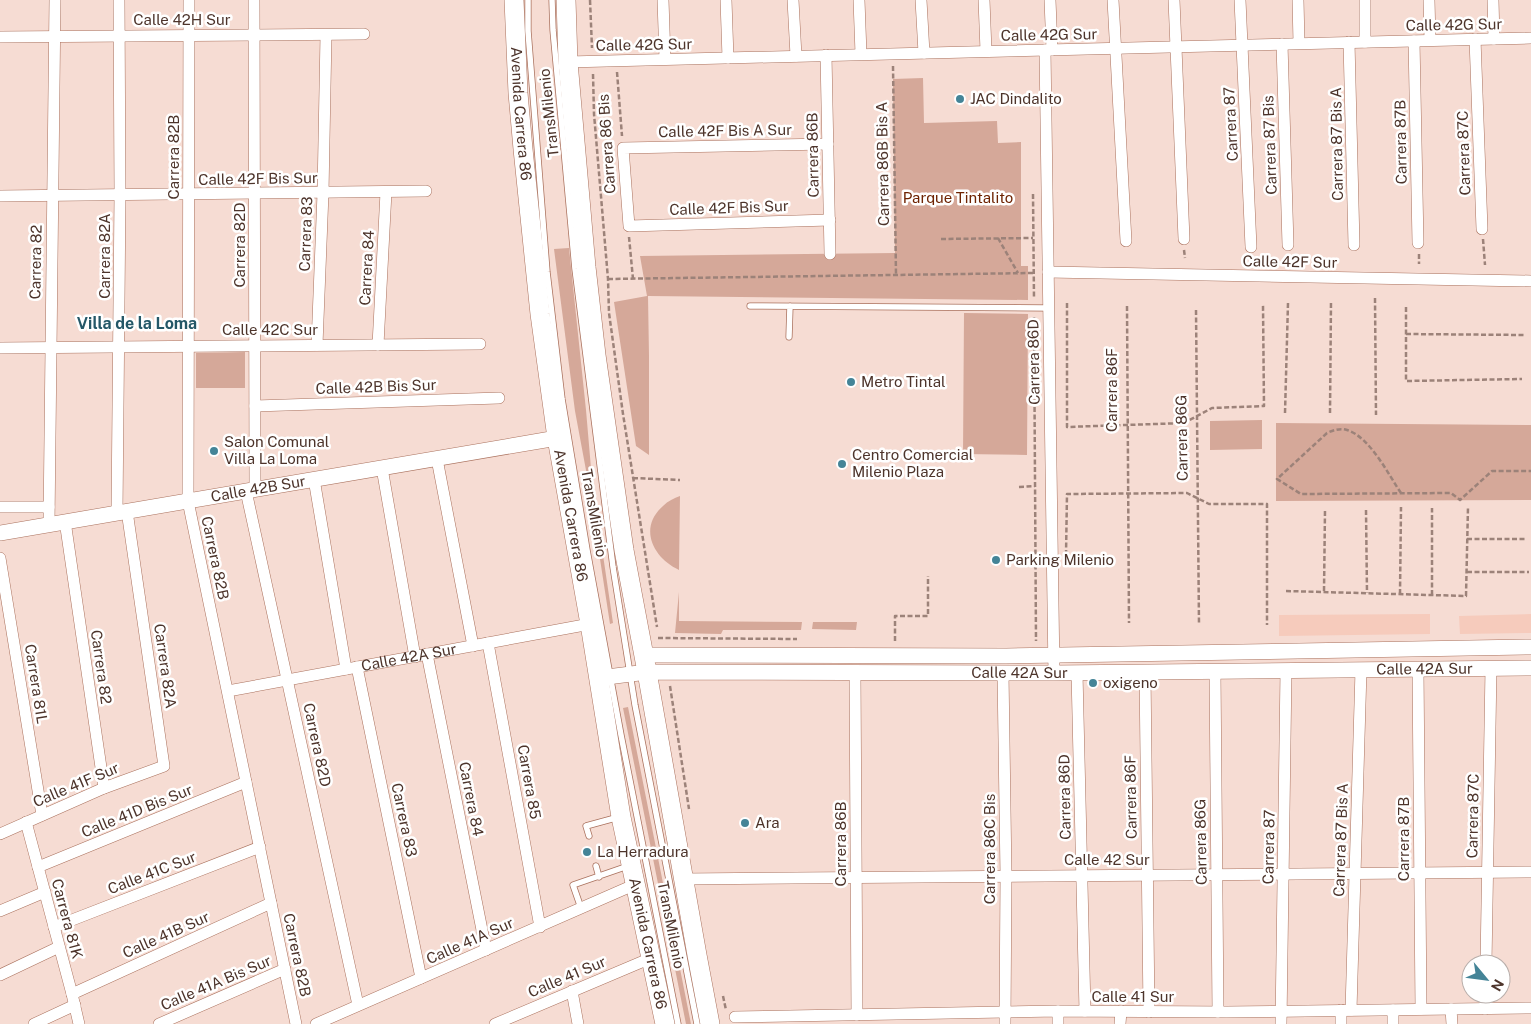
<svg xmlns="http://www.w3.org/2000/svg" width="1531" height="1024" viewBox="0 0 1531 1024" font-family="'Public Sans',sans-serif">
	<rect width="100%" height="100%" fill="#f6dcd3"/>
	<path fill="#f6cbbc" d="M1430,614V634L1279,636V615Z
		M1531,614V633L1460,634L1459,616Z"/>
	<path fill="#d5a899" d="M923,78L924,123L997,121L998,143L1021,142V266H1028V300L648,296L649,356V455L636,446L614,302L647,296L640,256L895,253L893,79Z
		M569,248L586,410L592,480L613,623L610,624L588,481L575,411L554,249Z
		M964,313L1028,314L1027,455L963,454Z
		M245,352V388H196V353Z
		M1262,420V449L1210,450V421Z
		M1276,423L1531,425V500L1276,501Z
		M680,496L679,570C653,558 638,528 663,506C668,501 674,498 680,496Z
		M679,592V621L802,622L801,630H723L721,634L675,633Z
		M813,622H857L856,630L812,629Z
		M628,707L691,1024H686L623,708Z"/>
	<g fill="none" stroke-linecap="round" stroke-linejoin="round">
		<defs>
			<path id="service" d="M528,0V31L547,272L562,399L587,550L621,735L678,1024
				M552,0L553,30L575,269L613,567L635,705L697,1024
				M750,306L1048,308
				M789,337L790,306
				M589,836L586,826L619,817
				M596,866L599,877
				M581,908L573,885L628,866"/>
			<g id="minor">
				<path d="M189,0L188,501L296,1024"/>
				<path d="M254,0L255,489"/>
				<path d="M663,0L665,59"/>
				<path d="M726,0L728,58"/>
				<path d="M793,0L796,56"/>
				<path d="M859,0L861,54"/>
				<path d="M921,0L924,53"/>
				<path d="M984,0L986,51"/>
				<path d="M1050,0L1052,50"/>
				<path d="M1113,0L1126,241"/>
				<path d="M1174,0L1184,239"/>
				<path d="M1240,0L1251,247"/>
				<path d="M1298,0L1299,43"/>
				<path d="M1365,0V42"/>
				<path d="M1429,0L1430,40"/>
				<path d="M1493,0L1494,39"/>
				<path d="M0,37L364,34"/>
				<path d="M1475,39L1482,229"/>
				<path d="M1414,41L1418,243"/>
				<path d="M1349,42L1354,245"/>
				<path d="M1282,44L1288,245"/>
				<path d="M1045,50L1054,673"/>
				<path d="M826,55L830,254"/>
				<path d="M568,62L1531,38"/>
				<path d="M828,144L623,148L629,226L830,220"/>
				<path d="M0,196L426,191"/>
				<path d="M1048,272L1531,281"/>
				<path d="M317,345L323,193L326,35"/>
				<path d="M378,345L386,192"/>
				<path d="M0,348L480,344"/>
				<path d="M255,406L499,398"/>
				<path d="M437,459L473,646"/>
				<path d="M382,468L415,657"/>
				<path d="M314,479L346,669"/>
				<path d="M246,491L358,1005"/>
				<path d="M0,507H49"/>
				<path d="M117,513L120,195L119,0"/>
				<path d="M65,521L104,788"/>
				<path d="M49,524L55,0"/>
				<path d="M0,558L42,815"/>
				<path d="M488,643L540,927"/>
				<path d="M427,654L486,950"/>
				<path d="M357,667L421,978"/>
				<path d="M1418,669L1421,1009"/>
				<path d="M1145,672L1149,1012"/>
				<path d="M1215,672L1218,1012"/>
				<path d="M855,673L857,1015"/>
				<path d="M1003,673L1006,876L1005,1024"/>
				<path d="M1077,673L1085,1011"/>
				<path id="s1" d="M228,691L590,624"/>
				<path d="M26,822L72,994L79,1024"/>
				<path d="M0,834L104,788L164,766L127,511"/>
				<path d="M38,867L246,782"/>
				<path d="M683,879L1531,872"/>
				<path d="M0,911L45,892"/>
				<path d="M54,927L260,847"/>
				<path d="M1486,964L1491,668"/>
				<path d="M0,975L59,947"/>
				<path d="M572,991L578,1024"/>
				<path d="M72,994L271,903"/>
				<path d="M1451,1009L1452,1024"/>
				<path d="M1485,1009V994"/>
				<path d="M1351,1010L1361,670"/>
				<path d="M1058,1011V1024"/>
				<path d="M735,1017L1058,1011L1227,1012L1531,1008"/>
				<path d="M34,1024L75,1005"/>
				<path d="M159,1024L285,969"/>
				<path d="M316,1024L636,884"/>
				<path d="M495,1024L651,958"/>
				<path d="M1120,1024L1121,1011"/>
				<path d="M1281,1024L1286,671"/>
				<path d="M1341,1024V1010"/>
				<path d="M1393,1024V1010"/>
			</g>
			<g id="tertiary">
				<path id="s2" d="M0,533L557,438"/>
				<path d="M643,655L1006,656L1531,647"/>
				<path id="s3" d="M599,678L647,672L1054,673L1531,668"/>
			</g>
			<g id="primary">
				<path id="s4" d="M514,0L518,93L523,149L540,314L557,438L590,624L621,817L665,1024"/>
				<path d="M566,0L568,62L586,267L596,355L624,550L647,672L697,955L710,1024"/>
			</g>
		</defs>
		<use href="#service" stroke="#aa715d" stroke-width="7"/>
		<use href="#minor" stroke="#aa715d" stroke-width="12"/>
		<use href="#tertiary" stroke="#aa715d" stroke-width="16"/>
		<use href="#primary" stroke="#aa715d" stroke-width="20"/>
		<path stroke="#9c8279" stroke-width="2.5" stroke-dasharray="5 2.5" stroke-linecap="butt" d="M590,0L592,48
			M893,66L896,275
			M617,72L622,136
			M593,74L594,114L608,279L609,313L623,414L657,627
			M1033,194L1034,299
			M629,237L633,279
			M998,238L1018,273
			M941,239L1033,238
			M1483,239L1485,265
			M1184,250L1185,258
			M1419,254V264
			M608,279L1034,273
			M1375,298L1376,415
			M1067,303V427L1184,423L1212,408L1264,406L1263,305
			M1127,306L1129,623
			M1406,307V381L1522,379
			M1196,310L1199,625
			M1034,317L1036,641
			M1406,334L1524,335
			M1285,413L1288,303
			M1330,413L1331,301
			M633,478L680,480
			M1019,487L1035,486
			M1401,493C1388,474 1370,437 1347,430C1340,428 1334,430 1327,433L1277,479L1301,494L1451,493L1460,500L1492,471H1531
			M1366,510L1367,593
			M1467,539H1527
			M1066,555L1067,494L1187,493L1209,504H1267V625
			M1467,572H1529
			M1286,591L1466,596L1468,507
			M1324,591L1325,510
			M1400,594L1401,507
			M1432,595V508
			M658,638L797,639
			M895,641V616H928V576
			M670,686L689,809
			M723,996L726,1010"/>
		<use href="#service" stroke="#fff" stroke-width="5.5"/>
		<use href="#minor" stroke="#fff" stroke-width="11"/>
		<use href="#tertiary" stroke="#fff" stroke-width="15"/>
		<use href="#primary" stroke="#fff" stroke-width="19"/>
	</g>
	<g fill="#448497" stroke="#fff" stroke-width="2">
		<circle cx="960" cy="99" r="5"/>
		<circle cx="851" cy="382" r="5"/>
		<circle cx="214" cy="451" r="5"/>
		<circle cx="842" cy="464" r="5"/>
		<circle cx="996" cy="560" r="5"/>
		<circle cx="1093" cy="683" r="5"/>
		<circle cx="745" cy="823" r="5"/>
		<circle cx="587" cy="852" r="5"/>
	</g>
	<g text-anchor="middle" stroke-width="5" stroke-linejoin="round" paint-order="stroke">
		<g font-size="15" fill="#4d342b" stroke="#fff">
			<text x="182" y="25">Calle 42H Sur</text>
			<text transform="translate(1454 25) rotate(-1)" y="5">Calle 42G Sur</text>
			<text transform="translate(1049 35) rotate(-1)" y="5">Calle 42G Sur</text>
			<text transform="translate(644 45) rotate(-1)" y="5">Calle 42G Sur</text>
			<text dy="5" stroke="none"><textPath href="#s4" startOffset="114">Avenida Carrera 86</textPath></text>
			<text transform="translate(549 113) rotate(-96)" y="5">TransMilenio</text>
			<text transform="translate(1231 124) rotate(-93)" y="5">Carrera 87</text>
			<text transform="translate(725 131) rotate(-1)" y="5">Calle 42F Bis A Sur</text>
			<text transform="translate(1401 142) rotate(-91)" y="5">Carrera 87B</text>
			<text transform="translate(607 144) rotate(-94)" y="5">Carrera 86 Bis</text>
			<text transform="translate(1337 144) rotate(-91)" y="5">Carrera 87 Bis A</text>
			<text transform="translate(1270 145) rotate(-92)" y="5">Carrera 87 Bis</text>
			<text transform="translate(1464 153) rotate(-92)" y="5">Carrera 87C</text>
			<text transform="translate(813 155) rotate(-91)" y="5">Carrera 86B</text>
			<text transform="translate(174 157) rotate(-90)" y="5">Carrera 82B</text>
			<text transform="translate(883 164) rotate(-91)" y="5">Carrera 86B Bis A</text>
			<text transform="translate(258 179) rotate(-1)" y="5">Calle 42F Bis Sur</text>
			<text transform="translate(729 208) rotate(-2)" y="5">Calle 42F Bis Sur</text>
			<text transform="translate(306 234) rotate(-88)" y="5">Carrera 83</text>
			<text transform="translate(240 245) rotate(-90)" y="5">Carrera 82D</text>
			<text transform="translate(105 256) rotate(-90)" y="5">Carrera 82A</text>
			<text transform="translate(36 262) rotate(-89)" y="5">Carrera 82</text>
			<text transform="translate(1290 262) rotate(1)" y="5">Calle 42F Sur</text>
			<text transform="translate(367 268) rotate(-87)" y="5">Carrera 84</text>
			<text x="270" y="335">Calle 42C Sur</text>
			<text transform="translate(1034 362) rotate(-91)" y="5">Carrera 86D</text>
			<text transform="translate(376 387) rotate(-2)" y="5">Calle 42B Bis Sur</text>
			<text transform="translate(1112 390) rotate(-90)" y="5">Carrera 86F</text>
			<text transform="translate(1182 438) rotate(-91)" y="5">Carrera 86G</text>
			<text dy="5" stroke="none"><textPath href="#s2" startOffset="262">Calle 42B Sur</textPath></text>
			<text transform="translate(594 513) rotate(80)" y="5">TransMilenio</text>
			<text dy="5" stroke="none"><textPath href="#s4" startOffset="519">Avenida Carrera 86</textPath></text>
			<text transform="translate(215 558) rotate(78)" y="5">Carrera 82B</text>
			<text dy="5" stroke="none"><textPath href="#s1" startOffset="184">Calle 42A Sur</textPath></text>
			<text transform="translate(165 666) rotate(82)" y="5">Carrera 82A</text>
			<text transform="translate(101 667) rotate(82)" y="5">Carrera 82</text>
			<text dy="5" stroke="none"><textPath href="#s3" startOffset="826">Calle 42A Sur</textPath></text>
			<text dy="5" stroke="none"><textPath href="#s3" startOffset="421">Calle 42A Sur</textPath></text>
			<text transform="translate(36 684) rotate(81)" y="5">Carrera 81L</text>
			<text transform="translate(317 745) rotate(78)" y="5">Carrera 82D</text>
			<text transform="translate(529 782) rotate(80)" y="5">Carrera 85</text>
			<text transform="translate(76 785) rotate(-23)" y="5">Calle 41F Sur</text>
			<text transform="translate(1065 797) rotate(-91)" y="5">Carrera 86D</text>
			<text transform="translate(1131 797) rotate(-91)" y="5">Carrera 86F</text>
			<text transform="translate(471 799) rotate(79)" y="5">Carrera 84</text>
			<text transform="translate(137 811) rotate(-22)" y="5">Calle 41D Bis Sur</text>
			<text transform="translate(1473 816) rotate(-89)" y="5">Carrera 87C</text>
			<text transform="translate(404 820) rotate(78)" y="5">Carrera 83</text>
			<text transform="translate(1404 839) rotate(-90)" y="5">Carrera 87B</text>
			<text transform="translate(1341 840) rotate(-88)" y="5">Carrera 87 Bis A</text>
			<text transform="translate(1201 842) rotate(-91)" y="5">Carrera 86G</text>
			<text transform="translate(841 844) rotate(-90)" y="5">Carrera 86B</text>
			<text transform="translate(1269 847) rotate(-89)" y="5">Carrera 87</text>
			<text transform="translate(990 849) rotate(-90)" y="5">Carrera 86C Bis</text>
			<text x="1107" y="865">Calle 42 Sur</text>
			<text transform="translate(152 873) rotate(-21)" y="5">Calle 41C Sur</text>
			<text transform="translate(67 919) rotate(75)" y="5">Carrera 81K</text>
			<text transform="translate(671 925) rotate(79)" y="5">TransMilenio</text>
			<text transform="translate(166 935) rotate(-24)" y="5">Calle 41B Sur</text>
			<text transform="translate(470 941) rotate(-24)" y="5">Calle 41A Sur</text>
			<text dy="5" stroke="none"><textPath href="#s4" startOffset="954">Avenida Carrera 86</textPath></text>
			<text transform="translate(297 955) rotate(78)" y="5">Carrera 82B</text>
			<text transform="translate(567 977) rotate(-23)" y="5">Calle 41 Sur</text>
			<text transform="translate(216 983) rotate(-23)" y="5">Calle 41A Bis Sur</text>
			<text x="1133" y="1002">Calle 41 Sur</text>
		</g>
		<g font-size="15" fill="#4d342b" stroke="#fff" text-anchor="start">
			<text x="970" y="104">JAC Dindalito</text>
			<text x="861" y="387">Metro Tintal</text>
			<text x="224" y="447">Salon Comunal<tspan x="224" dy="17">Villa La Loma</tspan></text>
			<text x="852" y="460">Centro Comercial<tspan x="852" dy="17">Milenio Plaza</tspan></text>
			<text x="1006" y="565">Parking Milenio</text>
			<text x="1103" y="688">oxigeno</text>
			<text x="755" y="828">Ara</text>
			<text x="597" y="857">La Herradura</text>
		</g>
		<g font-size="15" fill="#6e2302" stroke="#fff">
			<text x="958" y="203">Parque Tintalito</text>
		</g>
		<g font-size="16" font-weight="bold" fill="#245767" stroke="#fff">
			<text x="137" y="329">Villa de la Loma</text>
		</g>
	</g>
	<g transform="translate(1486 979) rotate(119)"><circle r="24" fill="#ffffff" stroke="#b8aeaa"/>
	<path d="M0-4L9 19L0 12L-9 19Z" fill="#448497"/>
	<text y="-8" font-size="14" font-weight="bold" text-anchor="middle" fill="#4d342b">N</text>
	</g>
</svg>
